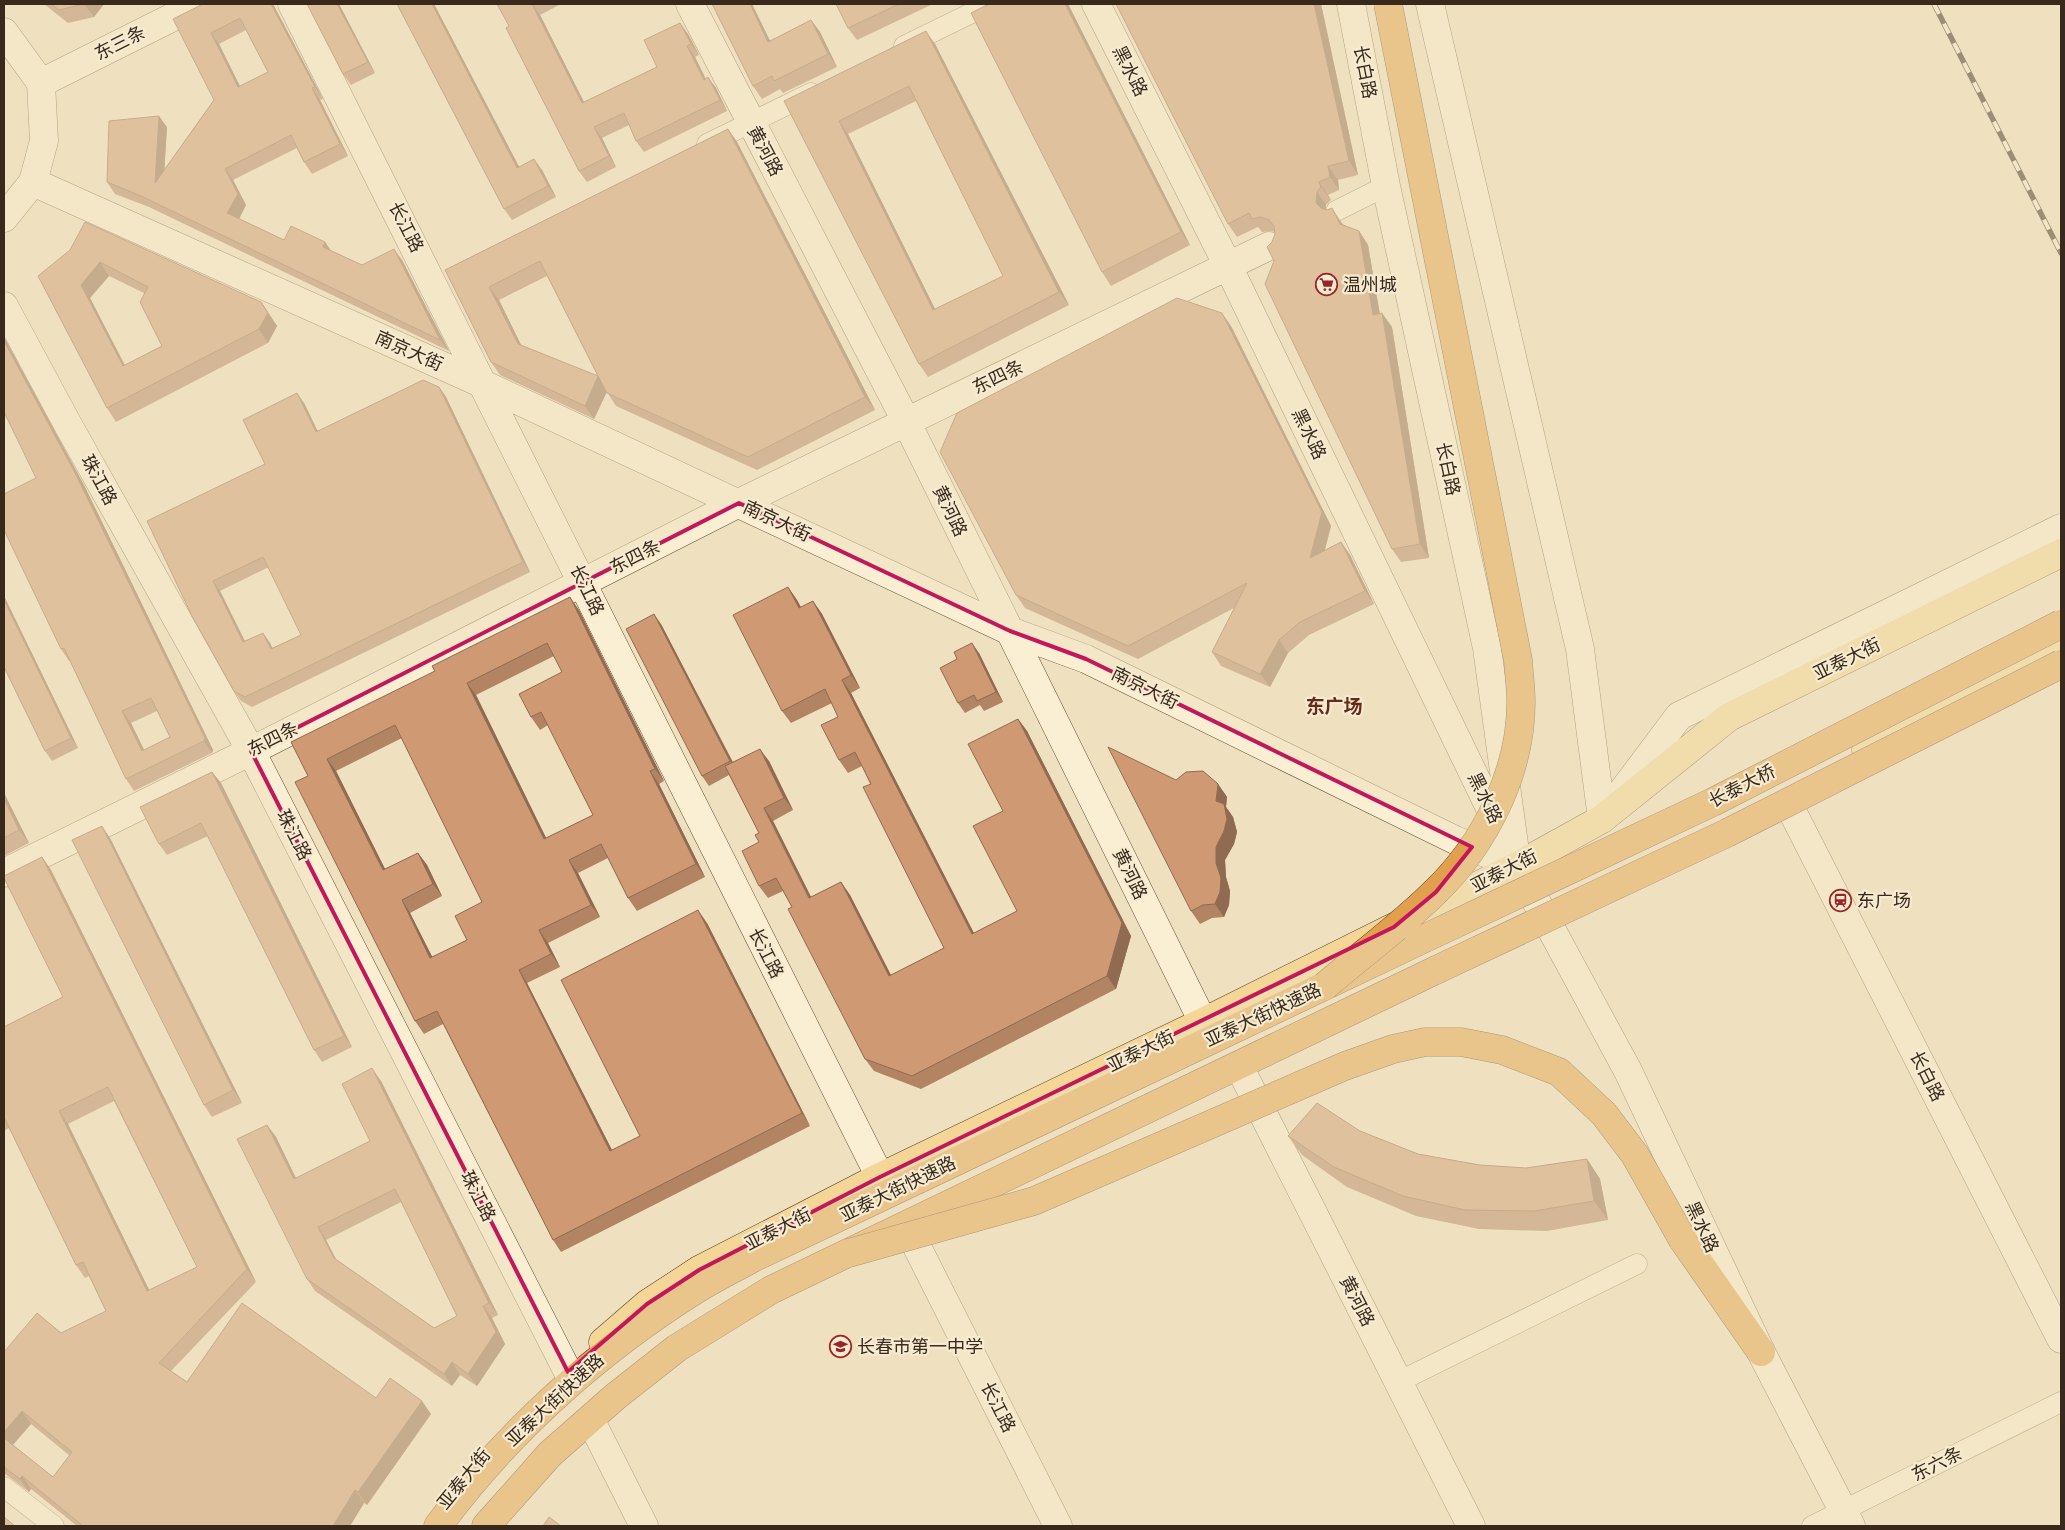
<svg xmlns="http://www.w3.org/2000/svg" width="2065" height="1530" viewBox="0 0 2065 1530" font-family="'Times New Roman','Noto Sans SC',serif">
	<rect width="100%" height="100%" fill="#efe1c0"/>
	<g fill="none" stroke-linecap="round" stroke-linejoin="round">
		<defs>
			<path id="street" d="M904,46L990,4
				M707,144L811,93
				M1336,211L1386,186
				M1398,1382L1637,1264
				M4,1487L54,1526
				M1812,1526L2061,1402"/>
			<path id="secondary" d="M292,4C491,393 682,787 880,1177
				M690,4L906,421L1203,1022
				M1096,4L1228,266L1502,833
				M1351,4L1386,186L1487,648L1517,866L1628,1071L1761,1352L1851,1526
				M1430,4L1580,649L1602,819
				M4,32L41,83L44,141L33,182L4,218
				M41,83L199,4
				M33,182L483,384L1010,631L1086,659L1455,840L1517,866
				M4,306L67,423L251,751L568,1372
				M1613,804L1679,716L2061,528
				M1793,813L2061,1339
				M4,873L251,751L739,503L1269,246
				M1244,1076L1471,1526
				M911,1235L1058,1526
				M593,1425L644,1526"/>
			<path id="primary" d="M1866,750L1929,714L2061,647
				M603,1342L647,1304L699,1270L880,1177L1203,1022L1517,866L1602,819L1729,717L2061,553"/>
			<path id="highway" d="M1683,1240L1761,1352
				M438,1526C507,1432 598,1351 697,1289C715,1278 735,1268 753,1258L1419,941
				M486,1526L550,1454L616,1396L677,1348L771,1290L1436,970"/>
		</defs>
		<use href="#street" stroke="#897157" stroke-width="21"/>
		<use href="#secondary" stroke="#6a523b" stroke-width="29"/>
		<use href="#primary" stroke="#563f2c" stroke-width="29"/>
		<use href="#highway" stroke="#563f2c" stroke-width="29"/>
		<use href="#street" stroke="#faeed3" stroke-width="20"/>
		<use href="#secondary" stroke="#faeed3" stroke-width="28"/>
		<use href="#primary" stroke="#f4d696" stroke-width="28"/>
		<use href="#highway" stroke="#e29f4d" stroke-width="28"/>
		<defs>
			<path id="rail" d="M1934,4L2061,253"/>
		</defs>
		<use href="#rail" stroke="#38291c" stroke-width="5.5"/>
		<use href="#rail" stroke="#f6ebd0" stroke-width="4" stroke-dasharray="11" stroke-linecap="butt"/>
		<defs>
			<path id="highway-bridge" d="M1419,941L1713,802L2061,624
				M1436,970L1727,833L2061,664
				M1325,986C1361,955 1402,925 1435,892C1485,844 1521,772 1521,702C1521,688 1519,674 1518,660L1388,4
				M849,1253L1034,1201L1345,1066L1393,1049L1425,1042H1461L1502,1050L1559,1072L1604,1114L1635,1155L1683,1240"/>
		</defs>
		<use href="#highway-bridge" stroke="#563f2c" stroke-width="29" stroke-linecap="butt"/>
		<use href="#highway-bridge" stroke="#e29f4d" stroke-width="28"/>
	</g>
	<path fill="#b28464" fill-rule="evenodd" d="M44,4H104L94,17L68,23Z
		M203,4H273L323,99L320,100L348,156L312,174L304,162L297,148L233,180L246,205L239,219L284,240L325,242L331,251L362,265L402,260L449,351L149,207L115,194L107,182L167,127L164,170L214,100ZM246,30L268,72L240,86L219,44Z
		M339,4L375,73L351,85L343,74Z
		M397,4H434L519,167L542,170L556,197L512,220L504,209Z
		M497,4H561L540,15L584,102L657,67L688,34L699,55L695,57L706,79L716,88L727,111L644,152L636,141L629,125L602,138L616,167L587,182L579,171L509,26Z
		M752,4L770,41L811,20L820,32L837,67L783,93L780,89L762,99L753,86Z
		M836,4H933L857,40L848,28Z
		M1068,4L1190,245L1111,286L1102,272Z
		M1321,4L1358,175L1338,180L1339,190L1328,195L1331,200L1326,205V209L1341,222L1344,225L1359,231L1368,245L1380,314L1392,327L1429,558L1401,562L1392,549L1274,261L1272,242L1275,234V232L1271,231L1262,232L1258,227L1237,237L1228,224Z
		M935,44L1069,305L928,377L919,364L784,101ZM916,101L1003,276L935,309L848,134Z
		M728,129L737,142L875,410L757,470L616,406L607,392L594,419L500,375L491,362L445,270ZM547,276L598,376L521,345L499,300Z
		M70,250L261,302L277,326L268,343L116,422L107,408ZM109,276L144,293L162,346L125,365L90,298Z
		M1231,326L1331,526L1325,550L1341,542L1350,555L1374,604L1309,635L1288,653L1270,687L1221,666L1212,652L1234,608L1138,659L1025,608L1016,595Z
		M439,387L446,397L530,572L252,707L241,701L234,691L192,616L265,464L304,403L317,431ZM269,567L301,635L272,648L270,643L263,633L245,641L220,591Z
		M36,478L83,483L213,750L212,753L134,791L126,779L70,661H69L61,649ZM157,711L170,737L144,750L131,723Z
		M788,587L797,600L801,607L813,601L822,614L860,688L851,693L974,933L1017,911L1003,811L1018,719L1027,731L1131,936L1116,989L921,1089L874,1071L865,1059L792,907L783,891L768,898L759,886V833L729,775L709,786L702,776L661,624L733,762L769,761L793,810L773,821L811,897L841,882L850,895L891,975L944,948L862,766L848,773L839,760L838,717L832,703L791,723L782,711Z
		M4,596L78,748L52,761L45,751L4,667Z
		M579,610L664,781L659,784L705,877L637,911L628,898L608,858L578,873L600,917L548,943L560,967L527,983L612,1150L640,1136L707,923L810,1126L561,1252L553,1240L443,1024L424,1034L415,1021L308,776L291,742ZM554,656L562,672L531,717L540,730L548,725L593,815L546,838L476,695ZM402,738L482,902L467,940L432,957L410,913L442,896L427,865L418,853L385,869L336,771Z
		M979,653L1003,702L984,711L980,705L965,713L958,703Z
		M212,772L221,783L352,1047L322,1062L314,1050L208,836L167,855L159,844Z
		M1176,780L1218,784L1227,797L1226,807L1233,817L1237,832L1234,844L1225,860L1226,877L1230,891L1229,905L1224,917L1212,918L1200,924L1191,911Z
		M4,793L29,843L4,856Z
		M110,838L242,1103L212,1117L204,1105Z
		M42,857L51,870L256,1282L171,1371L187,1382L376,1398L431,1414L367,1505L364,1503L350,1526H77L31,1489L29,1492L4,1473V1352L61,1333L106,1311L89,1276L85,1278L76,1265L9,1128L4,1131V1023L5,1026L63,997ZM114,1101L197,1267L149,1290L68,1124ZM31,1424L70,1456L53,1477L13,1445Z
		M381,1081L498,1315L492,1318L505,1344L477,1386L460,1375L452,1386L315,1291L307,1279L267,1125L276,1137L296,1178L370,1141ZM401,1202L457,1316L434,1328L337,1261L326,1240Z
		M1360,1131L1418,1154L1480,1165L1526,1168L1587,1159L1600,1179L1608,1220L1547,1231L1479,1229L1416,1216L1347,1187L1302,1155L1288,1136Z"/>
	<path fill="#916b51" d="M84,4H104L94,17Z
		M271,4H273L323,99L315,87Z
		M337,4H339L375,73L368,62Z
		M432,4H434L525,178L517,168Z
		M532,4L540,15L590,114L582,103Z
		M750,4H752L777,55L768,42Z
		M1065,4H1068L1190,245L1181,232Z
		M1314,4H1321L1358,175L1349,161Z
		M811,20L820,32L837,67L828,54Z
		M680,23L688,34L699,55L691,44Z
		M926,31L935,44L1069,305L1059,292Z
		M211,33L219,44L246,99L238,87Z
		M687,46L695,57L711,91L704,80Z
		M708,77L716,88L727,111L720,100Z
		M312,88L320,100L348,156L340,144Z
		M159,116L167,127L163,195L155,183Z
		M839,121L848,134L942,323L933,310Z
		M594,127L602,138L616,167L609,156Z
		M728,129L737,142L875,410L865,397Z
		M534,159L542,170L556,197L548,186Z
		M1328,166L1338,180L1339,190L1330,177Z
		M225,169L233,180L246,205L236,225L227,213Z
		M1319,182L1328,195L1331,200L1321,187Z
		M1317,192L1326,205L1325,216L1316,203Z
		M1332,208L1341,222L1350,237L1340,224Z
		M1359,231L1368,245L1382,328L1373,315Z
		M325,242L333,254L323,247Z
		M394,249L402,260L449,351L440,340Z
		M100,262L109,276L90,298L132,380L123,366L81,285Z
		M489,287L499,300L527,357L518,344Z
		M261,302L277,326L268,343L259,329Z
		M1222,313L1231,326L1331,526L1319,571L1310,558Z
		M1382,313L1392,327L1429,558L1420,544Z
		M4,337L83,483L213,750L212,753L204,741L4,341Z
		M598,376L608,389L594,419L585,406Z
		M439,387L446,397L530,572L523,562Z
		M297,393L304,403L323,442L316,432Z
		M1341,542L1350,555L1374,604L1365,591Z
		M213,581L220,591L250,652L243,642Z
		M788,587L797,600L808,621L799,608Z
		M4,596L78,748L71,738L4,600Z
		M570,597L579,610L664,781L655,769Z
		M813,601L822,614L860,688L851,675Z
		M654,614L661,624L737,771L730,761Z
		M263,633L270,643L278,659L271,649Z
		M1279,640L1288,653L1270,687L1260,674Z
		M972,643L979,653L1003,702L996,692Z
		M842,680L851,693L981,947L972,934Z
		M467,683L476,695L553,852L544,839Z
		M122,711L131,723L150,762L142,751Z
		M1018,719L1027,731L1131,936L1116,989L1107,976Z
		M760,749L769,761L793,810L784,798Z
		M327,759L336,771L392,883L383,870Z
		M650,771L659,784L705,877L696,864Z
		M212,772L221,783L352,1047L344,1036Z
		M1218,784L1227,797L1226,807L1233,817L1237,832L1234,844L1225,860L1226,877L1230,891L1229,905L1224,917L1215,904L1216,801Z
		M4,793L29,843L19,830L4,799Z
		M764,808L773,821L818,911L809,898Z
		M102,826L110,838L242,1103L233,1090Z
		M418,853L427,865L442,896L433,884Z
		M42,857L51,870L256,1282L247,1269Z
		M569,860L578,873L600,917L591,905Z
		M841,882L850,895L898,989L889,976Z
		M402,900L410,913L439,970L430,958Z
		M698,910L707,923L810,1126L802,1113Z
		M539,930L548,943L560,967L551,954Z
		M519,970L527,983L619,1164L610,1151Z
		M372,1068L381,1081L498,1315L489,1303Z
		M59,1111L68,1124L156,1304L147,1291Z
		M267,1125L276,1137L302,1191L294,1179Z
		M1587,1159L1600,1179L1608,1220L1594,1201Z
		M318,1227L326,1240L342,1271L334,1258Z
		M483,1306L492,1318L505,1344L477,1386L468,1374Z
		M452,1362L460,1375L452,1386L444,1374Z
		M422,1401L431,1414L367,1505L358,1492Z
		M22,1411L31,1424L10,1448L4,1439V1432Z
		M22,1476L31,1489L29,1492L20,1479Z
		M355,1490L364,1503L350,1526H333Z"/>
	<path fill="#cf9974" stroke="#916b51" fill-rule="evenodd" d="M51,4H84L59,10Z
		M203,4H271L315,87L312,88L340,144L304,162L291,135L225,169L238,194L227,213L284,240L291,226L325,242L323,247L362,265L394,249L440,340L141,196L107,182L109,121L159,116L155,183L214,100L173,19ZM240,18L268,72L238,87L211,33Z
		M307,4H337L368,62L343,74Z
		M397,4H432L517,168L534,159L548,186L504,209Z
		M497,4H533H532L582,103L657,67L644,40L680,23L691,44L687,46L704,80L708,77L720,100L636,141L624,113L594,127L609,156L579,171L506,28L509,26Z
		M712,4H750L768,42L811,20L828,54L774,81L772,76L753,86Z
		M836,4H899L848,28Z
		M989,4H1065L1181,232L1102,272L971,13Z
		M1116,4H1314L1349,161L1328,166L1330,177L1319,182L1321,187L1317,192L1316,203L1321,208L1327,210L1332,208L1340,224L1359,231L1373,315L1382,313L1420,544L1392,549L1265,284L1274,261L1267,247L1272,242L1275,234L1274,226L1269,220L1261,217L1252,219L1249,213L1228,224Z
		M926,31L1059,292L919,364L784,101ZM909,86L1003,276L933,310L839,121Z
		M728,129L865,397L748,457L607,393L598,376L585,406L491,362L445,270ZM540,261L598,376L518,344L489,287Z
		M85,222L261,302L268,313L259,329L107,408L38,276L70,250ZM100,262L148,287L140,302L162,346L123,366L81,285Z
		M1177,298L1222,313L1322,512L1310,558L1341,542L1365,591L1300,622L1279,640L1260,674L1212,652L1247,583L1128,646L1016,595L940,452L957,413Z
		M4,341L74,471L205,738L204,741L126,779L64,648L61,649L4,530V494L36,478L4,412ZM151,698L170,737L142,751L122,711Z
		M423,380L439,387L523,562L245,697L234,691L192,616L147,521L265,464L243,420L297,393L316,432ZM263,557L301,635L271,649L263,633L243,642L213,581Z
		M788,587L799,608L813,601L851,675L842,680L972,934L1017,911L973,826L1003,811L968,744L1018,719L1122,923L1107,976L912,1076L865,1059L788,909L792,907L776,878L759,886L742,851L759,842L755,835L759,833L725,766L760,749L784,798L764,808L809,898L841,882L889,976L944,948L863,787L871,784L855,752L839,760L821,725L838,717L825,689L782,711L733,615Z
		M570,597L655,769L650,771L696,864L628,898L601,844L569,860L591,905L539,930L551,954L519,970L610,1151L640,1136L561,980L698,910L802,1113L553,1240L437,1011L415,1021L295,782L308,776L291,742L435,671L432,666ZM547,643L562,672L519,694L531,717L541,712L593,815L544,839L467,683ZM395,725L482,902L455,916L467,940L430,958L402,900L433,884L418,853L383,870L327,759Z
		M4,600L71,738L45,751L4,667Z
		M654,614L730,761L702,776L626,629Z
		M972,643L996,692L977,701L974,695L958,703L940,668L957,659L954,652Z
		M1108,747L1176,780L1186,772L1203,771L1218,784L1216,801L1224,804L1227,819L1224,831L1216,847V863L1221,878L1220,892L1215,904L1203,905L1191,911Z
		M212,772L344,1036L314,1050L201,823L159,844L140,807Z
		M4,799L19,830L4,838Z
		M102,826L233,1090L204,1105L72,840Z
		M42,857L247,1269L159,1363L187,1382L242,1303L376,1398L390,1378L422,1401L358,1492L355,1490L333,1526H83L22,1476L20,1479L4,1467V1438L53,1477L72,1452L22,1411L4,1432V1352L37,1313L61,1333L106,1311L83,1262L76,1265L4,1117V1027L63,997L4,878V876ZM108,1087L197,1267L147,1291L59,1111Z
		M372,1068L489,1303L483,1306L496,1332L468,1374L452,1362L444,1374L307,1279L237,1139L267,1125L294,1179L370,1141L342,1084ZM395,1189L457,1316L434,1328L334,1258L318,1227Z
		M1317,1103L1360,1131L1418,1154L1480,1165L1526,1168L1587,1159L1594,1201L1534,1211L1465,1210L1403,1196L1334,1167L1288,1136Z
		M4,1517L15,1526H4Z
		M549,1517L561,1526H543Z"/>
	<path d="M0 0H2065V1530H0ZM739,503L1010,631L1086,659L1472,847L1436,892L1394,927L880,1177L699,1270L647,1304L568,1372L251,751Z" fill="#efe1c0" fill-opacity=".55" fill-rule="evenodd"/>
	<path fill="none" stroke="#c2185b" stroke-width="4" stroke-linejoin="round" d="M739,503L1010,631L1086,659L1472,847L1436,892L1394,927L880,1177L699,1270L647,1304L568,1372L251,751Z"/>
	<defs>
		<symbol id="supermarket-ring" viewBox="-11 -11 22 22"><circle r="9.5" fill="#f6ebd0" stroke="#9a2527" stroke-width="1.5"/><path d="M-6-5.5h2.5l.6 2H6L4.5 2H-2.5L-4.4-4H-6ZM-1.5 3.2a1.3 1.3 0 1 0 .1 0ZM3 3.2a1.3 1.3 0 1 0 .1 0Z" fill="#9a2527"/></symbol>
		<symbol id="station-ring" viewBox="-11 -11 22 22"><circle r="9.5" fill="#f6ebd0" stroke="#9a2527" stroke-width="1.5"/><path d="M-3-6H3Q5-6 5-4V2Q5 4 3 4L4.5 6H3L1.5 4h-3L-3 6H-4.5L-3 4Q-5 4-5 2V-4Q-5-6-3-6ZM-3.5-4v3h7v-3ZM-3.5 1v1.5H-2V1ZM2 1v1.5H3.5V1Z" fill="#9a2527"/></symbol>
		<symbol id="school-ring" viewBox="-11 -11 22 22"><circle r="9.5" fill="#f6ebd0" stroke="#9a2527" stroke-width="1.5"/><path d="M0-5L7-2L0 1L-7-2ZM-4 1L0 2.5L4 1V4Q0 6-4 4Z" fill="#9a2527"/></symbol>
	</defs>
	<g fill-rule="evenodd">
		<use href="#supermarket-ring" x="1314" y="272" width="25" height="25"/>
		<use href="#station-ring" x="1828" y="888" width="25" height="25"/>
		<use href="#school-ring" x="828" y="1334" width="25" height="25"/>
	</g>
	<g text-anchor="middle" stroke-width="4.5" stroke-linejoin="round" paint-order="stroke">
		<g font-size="18" fill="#38291c" stroke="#f6ebd0">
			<text transform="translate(120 43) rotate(-27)" y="6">东三条</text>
			<text transform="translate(1130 71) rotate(63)" y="6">黑水路</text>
			<text transform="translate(1365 72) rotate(79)" y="6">长白路</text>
			<text transform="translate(765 151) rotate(62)" y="6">黄河路</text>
			<text transform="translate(406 227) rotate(63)" y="6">长江路</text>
			<text transform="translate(409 351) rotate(24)" y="6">南京大街</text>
			<text transform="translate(998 377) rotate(-26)" y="6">东四条</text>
			<text transform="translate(1309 434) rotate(64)" y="6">黑水路</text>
			<text transform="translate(1448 469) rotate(78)" y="6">长白路</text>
			<text transform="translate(99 480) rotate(61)" y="6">珠江路</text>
			<text transform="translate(950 511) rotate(64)" y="6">黄河路</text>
			<text transform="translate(777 521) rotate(25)" y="6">南京大街</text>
			<text transform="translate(635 557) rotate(-27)" y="6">东四条</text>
			<text transform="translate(587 590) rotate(64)" y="6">长江路</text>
			<text transform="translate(1847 659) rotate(-26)" y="6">亚泰大街</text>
			<text transform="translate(1145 688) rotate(26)" y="6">南京大街</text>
			<text transform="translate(273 739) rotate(-27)" y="6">东四条</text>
			<text transform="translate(1742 786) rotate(-27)" y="6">长泰大桥</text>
			<text transform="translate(1485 798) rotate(64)" y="6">黑水路</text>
			<text transform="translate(294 835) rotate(63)" y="6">珠江路</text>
			<text transform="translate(1504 871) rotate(-27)" y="6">亚泰大街</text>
			<text transform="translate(1130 874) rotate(64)" y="6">黄河路</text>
			<text transform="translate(766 953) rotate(63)" y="6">长江路</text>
			<text transform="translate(1263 1015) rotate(-25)" y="6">亚泰大街快速路</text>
			<text transform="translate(1141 1051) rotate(-26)" y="6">亚泰大街</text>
			<text transform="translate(1927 1076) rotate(63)" y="6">长白路</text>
			<text transform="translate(898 1189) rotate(-26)" y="6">亚泰大街快速路</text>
			<text transform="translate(478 1196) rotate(63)" y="6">珠江路</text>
			<text transform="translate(1702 1227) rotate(65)" y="6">黑水路</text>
			<text transform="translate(778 1229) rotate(-27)" y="6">亚泰大街</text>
			<text transform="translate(1357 1301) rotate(63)" y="6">黄河路</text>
			<text transform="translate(555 1400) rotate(-43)" y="6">亚泰大街快速路</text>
			<text transform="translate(998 1407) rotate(63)" y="6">长江路</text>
			<text transform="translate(1937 1464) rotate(-27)" y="6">东六条</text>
			<text transform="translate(464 1479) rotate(-51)" y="6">亚泰大街</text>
		</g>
		<g font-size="18" fill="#38291c" stroke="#f6ebd0" text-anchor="start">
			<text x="1343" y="291">温州城</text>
			<text x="1857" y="907">东广场</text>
			<text x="857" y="1353">长春市第一中学</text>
		</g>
		<g font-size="19" font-weight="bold" fill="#66291a" stroke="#f6ebd0">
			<text x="1334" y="713">东广场</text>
		</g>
	</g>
	<rect width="2065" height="1530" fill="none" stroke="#38291c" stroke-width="10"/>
</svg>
